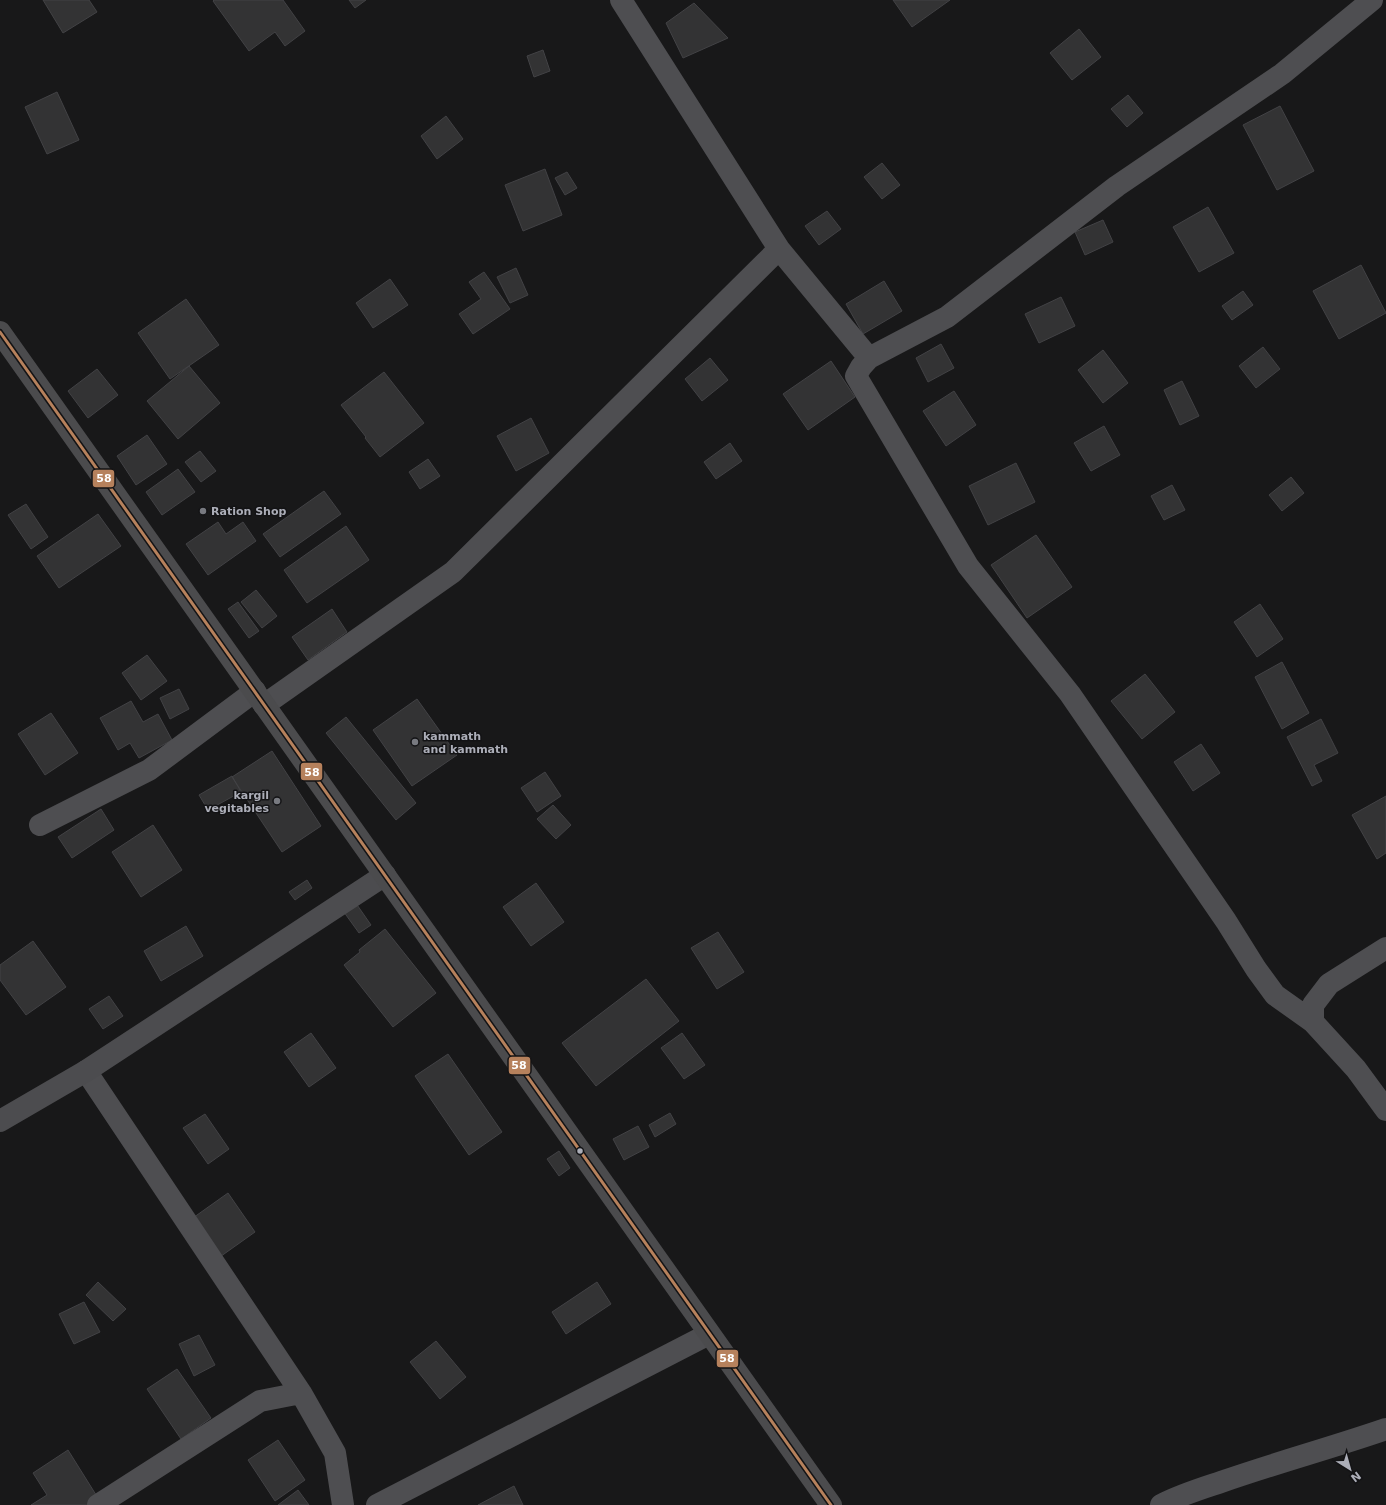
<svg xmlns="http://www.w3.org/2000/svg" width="1386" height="1505" viewBox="0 0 1386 1505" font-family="'DejaVu Sans',sans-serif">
	<rect width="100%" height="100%" fill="#181819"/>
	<path fill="#333334" stroke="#424245" d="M43,0H89L97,12L63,33Z
		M214,0H283L305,31L285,46L275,32L249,51L213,1Z
		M349,0H366L355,8Z
		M893,0H950L912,27Z
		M694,3L728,38L683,58L666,23Z
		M1079,29L1101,57L1072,80L1050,53Z
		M543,50L550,71L534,77L527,56Z
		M57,92L79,140L47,154L25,107Z
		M1128,95L1143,113L1127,127L1111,109Z
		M1280,106L1314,171L1277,190L1243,125Z
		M446,116L463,139L437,159L421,136Z
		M882,163L900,185L882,199L864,177Z
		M545,169L562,215L523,231L505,185Z
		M567,172L577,188L565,195L555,178Z
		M1208,207L1234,253L1199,272L1173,227Z
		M827,211L841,229L819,245L805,226Z
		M1103,220L1113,242L1085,255L1075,232Z
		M1361,265L1386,313L1339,339L1313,291Z
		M516,268L528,295L510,303L497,277Z
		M484,272L510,309L473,334L459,314L481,299L469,282Z
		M390,279L408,305L373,328L356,303Z
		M884,281L902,311L863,334L846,304Z
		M1243,291L1253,305L1232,320L1222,306Z
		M1061,297L1075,326L1039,343L1025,314Z
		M186,299L219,345L170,379L138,333Z
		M941,344L954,368L928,382L916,358Z
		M1263,347L1280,369L1256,388L1239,366Z
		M1103,350L1128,383L1103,403L1078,370Z
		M710,358L728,380L702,401L685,379Z
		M831,361L855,397L808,430L783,394Z
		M189,366L220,403L178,439L147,401Z
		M97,369L118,395L88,418L68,391Z
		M384,372L424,423L380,457L365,438L366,437L341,405Z
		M1182,381L1199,416L1180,425L1164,390Z
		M954,391L976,425L946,446L923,411Z
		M531,418L549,453L516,471L497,436Z
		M1104,426L1120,455L1091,471L1074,443Z
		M147,435L167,464L136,485L117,456Z
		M730,443L742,461L716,479L704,462Z
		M200,451L216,471L201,482L185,462Z
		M428,459L440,476L420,489L409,472Z
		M1016,463L1035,502L988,525L969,486Z
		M178,469L195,492L162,515L146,492Z
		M1291,477L1304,493L1282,511L1269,495Z
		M1172,485L1185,510L1164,520L1151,496Z
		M324,491L341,514L280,557L263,534Z
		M26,504L48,537L31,549L8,515Z
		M98,514L121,546L59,588L37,556Z
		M218,522L226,534L243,522L256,541L208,575L186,544Z
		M346,526L369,560L307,603L284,570Z
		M1036,535L1072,587L1027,618L991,565Z
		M256,590L277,616L262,628L241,602Z
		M238,602L259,631L249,638L228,609Z
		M1260,604L1283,639L1257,657L1234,622Z
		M332,609L347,632L308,660L292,637Z
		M147,655L167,681L141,700L122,673Z
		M1282,662L1309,713L1282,729L1255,677Z
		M1145,674L1175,712L1142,739L1111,701Z
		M179,689L189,709L170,719L160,698Z
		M417,699L457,755L412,786L373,730Z
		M131,701L143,722L158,714L172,740L139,758L130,743L118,750L100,718Z
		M51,713L78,753L45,775L18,734Z
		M346,717L416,803L396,820L326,733Z
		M1321,719L1338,753L1314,765L1322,781L1312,786L1287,737Z
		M1201,744L1220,773L1193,791L1174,762Z
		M272,751L321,826L282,852L232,777Z
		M545,772L561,796L537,812L521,788Z
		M232,776L241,792L208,810L199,795Z
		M1386,796V853L1377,859L1352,815Z
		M553,805L571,825L556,839L537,819Z
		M101,809L114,830L72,858L58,837Z
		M153,825L182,870L141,897L112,852Z
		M307,880L312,888L295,900L289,892Z
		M536,883L564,922L531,946L503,907Z
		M353,899L371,925L359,933L341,908Z
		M186,926L203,956L161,981L144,951Z
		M385,929L436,993L393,1027L344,965L360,952L359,950Z
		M718,932L744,972L717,989L691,948Z
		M33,941L66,987L26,1015L0,980V965Z
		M646,979L679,1021L596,1086L562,1043Z
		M109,996L123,1016L103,1029L89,1009Z
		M311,1033L336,1068L309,1087L284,1052Z
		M682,1033L705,1065L684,1079L661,1048Z
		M448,1054L502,1132L469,1155L415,1076Z
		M670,1113L676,1124L655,1137L649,1125Z
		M205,1114L229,1149L208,1164L183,1128Z
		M638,1126L649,1147L624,1160L613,1139Z
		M559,1151L570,1168L559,1176L547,1159Z
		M228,1193L255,1232L217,1259L190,1220Z
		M98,1282L126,1309L113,1321L86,1295Z
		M597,1282L611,1304L566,1334L552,1312Z
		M84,1302L100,1332L74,1344L59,1314Z
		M199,1335L215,1365L194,1376L179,1344Z
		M436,1341L466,1377L440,1399L410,1362Z
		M177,1369L211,1418L181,1439L147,1389Z
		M278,1440L305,1480L275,1501L248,1460Z
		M68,1450L98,1498L87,1505H31L47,1495L33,1473Z
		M514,1486L523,1505H478Z
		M298,1490L309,1505H278Z"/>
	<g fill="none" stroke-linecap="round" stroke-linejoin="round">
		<path stroke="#4e4e51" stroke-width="22" d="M621,0L779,249L869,358
			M264,705L453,572L779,249
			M40,825L149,770L255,691
			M1386,948L1329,984L1313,1005V1022L1356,1069L1386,1110
			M1313,1022L1275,995L1256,969L1226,921L1070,694L968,566L856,376L861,367L869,358L947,317L1117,186L1282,74L1372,0
			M86,1071L301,1393
			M98,1505L260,1401L301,1393L335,1453L343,1505
			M377,1505L709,1334
			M1161,1505C1180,1495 1200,1489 1221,1482C1275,1463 1331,1448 1386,1429"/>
		<path stroke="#4c4c4f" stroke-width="22" d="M0,1121L86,1071L385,875"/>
		<path stroke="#4b4b4d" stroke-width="22" d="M0,332L831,1505"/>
		<defs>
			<path id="bus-1" d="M0,332L831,1505"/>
		</defs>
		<use href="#bus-1" stroke="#131315" stroke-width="6"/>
		<use href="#bus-1" stroke="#b6815c" stroke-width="3"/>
	</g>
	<g fill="#787a80" stroke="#131315" stroke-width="1.5">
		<circle cx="203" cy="511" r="4"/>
		<circle cx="415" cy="742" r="4"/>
		<circle cx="277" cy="801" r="4"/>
	</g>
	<circle fill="#acaeb8" stroke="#131315" stroke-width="1.5" cx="580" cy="1151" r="3.5"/>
	<g text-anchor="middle" stroke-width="3" stroke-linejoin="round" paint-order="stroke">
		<g font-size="11" font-weight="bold" fill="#acaeb8" stroke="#131315" text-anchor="start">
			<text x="211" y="515">Ration Shop</text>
			<text x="423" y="740">kammath<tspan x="423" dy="13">and kammath</tspan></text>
			<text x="269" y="799" text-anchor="end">kargil<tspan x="269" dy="13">vegitables</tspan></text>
		</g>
	</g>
	<g stroke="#131315" stroke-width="1.5">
		<rect x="92" y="469" width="23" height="19" rx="4" fill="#b6815c"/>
		<rect x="300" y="762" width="23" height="19" rx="4" fill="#b6815c"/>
		<rect x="508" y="1056" width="23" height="19" rx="4" fill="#b6815c"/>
		<rect x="716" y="1349" width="23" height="19" rx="4" fill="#b6815c"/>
	</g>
	<g font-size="11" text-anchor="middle" font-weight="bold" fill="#fff">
		<text x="104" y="482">58</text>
		<text x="312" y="776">58</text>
		<text x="519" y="1069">58</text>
		<text x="727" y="1362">58</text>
	</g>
	<g transform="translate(1350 1469) rotate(143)" stroke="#131315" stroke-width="3" paint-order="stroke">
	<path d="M0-3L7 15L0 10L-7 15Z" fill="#acaeb8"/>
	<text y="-6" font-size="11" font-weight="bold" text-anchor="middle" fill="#acaeb8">N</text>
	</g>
</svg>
